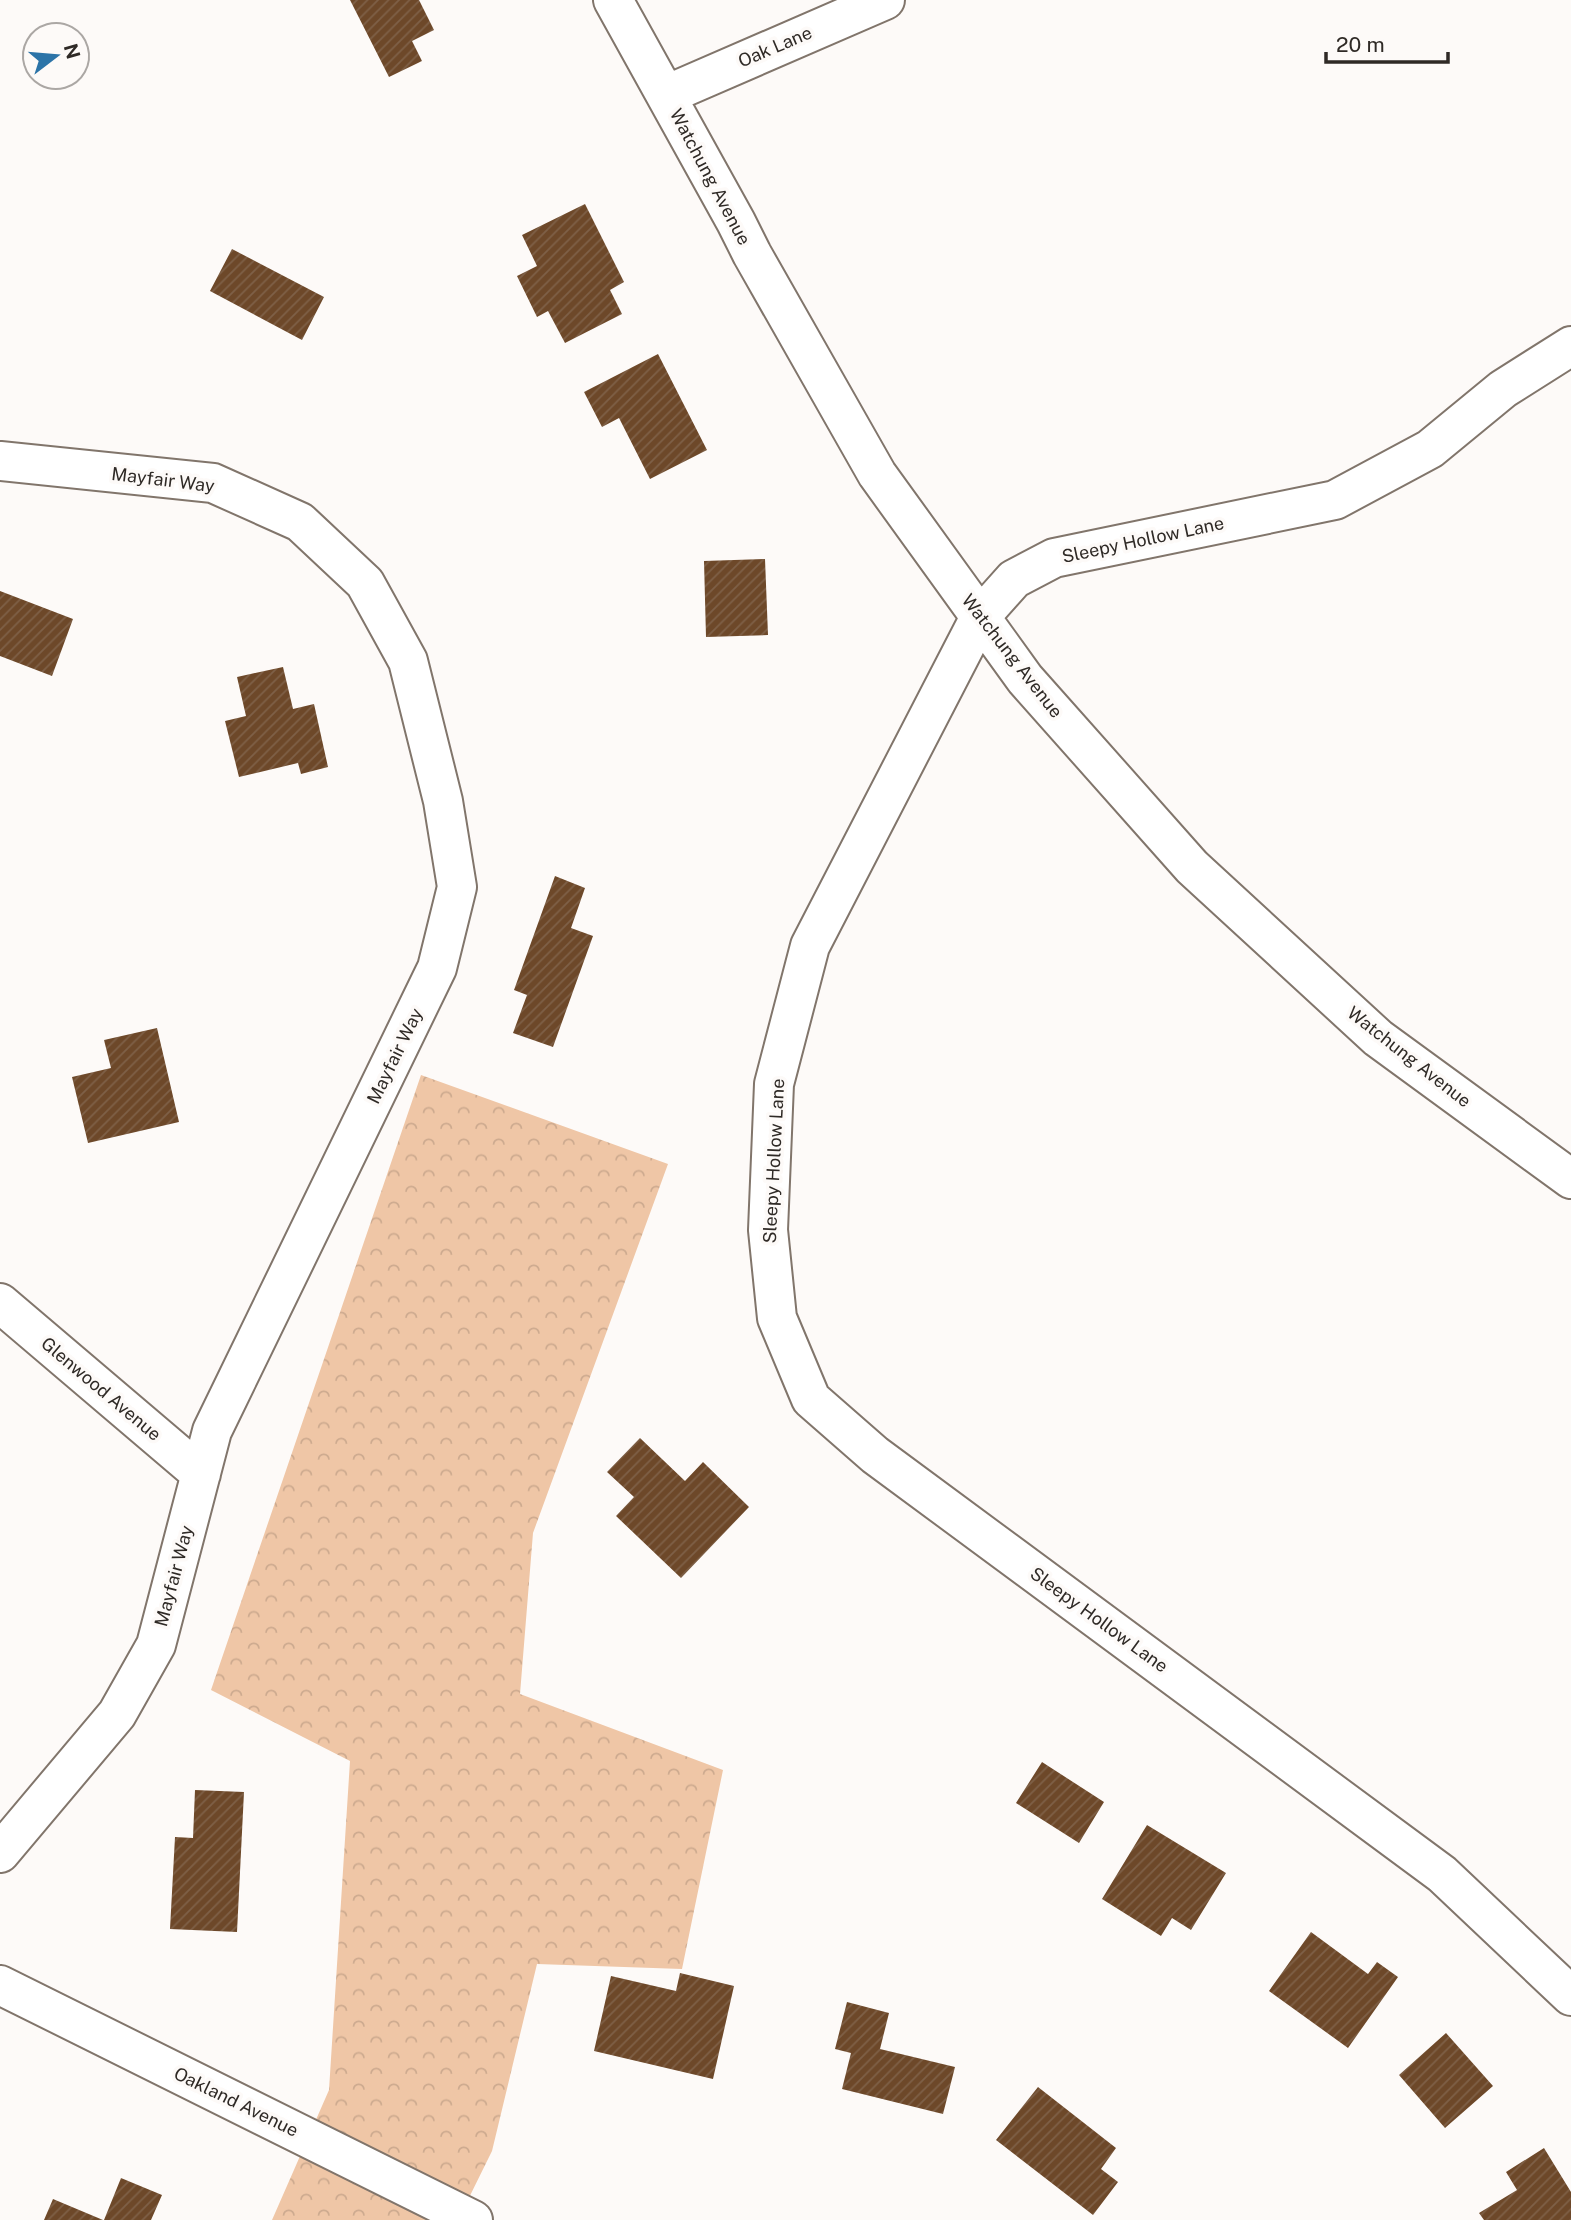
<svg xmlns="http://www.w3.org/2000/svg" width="1571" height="2220" viewBox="0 0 1571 2220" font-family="'Public Sans',sans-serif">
	<defs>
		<pattern id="forest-crowns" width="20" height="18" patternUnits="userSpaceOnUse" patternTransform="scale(1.75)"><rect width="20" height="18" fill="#efc6a6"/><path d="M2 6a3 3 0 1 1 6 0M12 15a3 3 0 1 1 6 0" fill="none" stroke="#cdaa8f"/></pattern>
		<pattern id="building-hatch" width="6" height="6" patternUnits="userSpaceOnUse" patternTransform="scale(1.75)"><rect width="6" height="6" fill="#6d4829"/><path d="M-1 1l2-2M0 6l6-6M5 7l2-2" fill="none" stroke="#7e6047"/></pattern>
	</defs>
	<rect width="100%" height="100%" fill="#fdfaf8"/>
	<path fill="url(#forest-crowns)" d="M421,1075L668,1164L533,1533L520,1694L723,1770L682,1969L537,1964L492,2151L458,2220H272L329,2090L350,1761L211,1690Z"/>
	<path fill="url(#building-hatch)" d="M350,0H419L434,30L412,41L422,61L389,77Z
		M585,204L624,282L610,290L622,314L565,343L548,311L537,317L517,276L537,266L522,235Z
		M232,249L324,297L302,340L210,291Z
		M658,354L707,450L650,479L619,418L602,427L584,392Z
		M765,559L768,635L706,637L704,561Z
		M0,591L73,619L52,676L0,656Z
		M283,667L293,709L314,704L328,767L301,774L298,763L239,777L225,721L246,716L237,677Z
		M555,876L585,888L571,928L593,936L553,1047L513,1033L527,995L514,990Z
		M157,1028L179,1122L88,1143L72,1077L111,1068L104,1040Z
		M640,1438L685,1481L703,1462L749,1507L681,1578L616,1516L634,1497L607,1472Z
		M1042,1762L1104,1802L1079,1843L1016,1803Z
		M195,1790L244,1792L237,1932L170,1929L175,1837L193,1838Z
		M1147,1825L1226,1873L1191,1930L1172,1918L1161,1936L1102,1899Z
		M1311,1932L1368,1974L1377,1962L1398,1977L1348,2048L1269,1991Z
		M680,1973L734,1986L713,2079L594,2051L611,1976L676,1991Z
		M847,2002L889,2013L880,2049L955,2067L943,2114L842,2089L851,2053L835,2049Z
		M1446,2033L1493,2086L1445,2128L1399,2075Z
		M1038,2087L1116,2148L1101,2169L1118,2182L1093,2215L996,2140Z
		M1544,2148L1571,2192V2220H1484L1479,2213L1517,2190L1506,2172Z
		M121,2178L162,2195L151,2220H104Z
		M53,2199L103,2220H44Z"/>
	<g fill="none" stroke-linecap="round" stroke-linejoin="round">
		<defs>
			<path id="minor" d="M613,0L736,222L752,254L877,474L1025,679L1192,867L1378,1038L1571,1179
				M666,95L885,0
				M1571,346L1503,389L1430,449L1335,500L1054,558L1014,579L980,617L810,946L774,1084L768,1230L777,1318L811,1399L875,1455L1442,1874L1571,1996
				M0,461L213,483L300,522L365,583L408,661L443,801L457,887L437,968L212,1431L156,1645L117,1714L0,1853
				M0,1303L201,1474
				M0,1985L473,2220"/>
		</defs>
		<use href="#minor" stroke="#81756b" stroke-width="42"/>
		<use href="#minor" stroke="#fff" stroke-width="38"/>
	</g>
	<g text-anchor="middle" stroke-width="7" stroke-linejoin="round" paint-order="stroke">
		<g font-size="18" fill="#2f2a26" stroke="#fdfaf8">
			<text transform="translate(775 47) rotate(-23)" y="6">Oak Lane</text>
			<text transform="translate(710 177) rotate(62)" y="6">Watchung Avenue</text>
			<text transform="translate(163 480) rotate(7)" y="6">Mayfair Way</text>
			<text transform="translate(1143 540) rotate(-12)" y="6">Sleepy Hollow Lane</text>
			<text transform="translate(1012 656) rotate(52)" y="6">Watchung Avenue</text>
			<text transform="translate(395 1056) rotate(-64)" y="6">Mayfair Way</text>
			<text transform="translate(1409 1057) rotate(38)" y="6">Watchung Avenue</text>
			<text transform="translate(774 1161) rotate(-87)" y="6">Sleepy Hollow Lane</text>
			<text transform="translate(101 1389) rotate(40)" y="6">Glenwood Avenue</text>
			<text transform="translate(174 1576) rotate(-75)" y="6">Mayfair Way</text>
			<text transform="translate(1099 1620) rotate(36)" y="6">Sleepy Hollow Lane</text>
			<text transform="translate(236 2102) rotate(26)" y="6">Oakland Avenue</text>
		</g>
	</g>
	<g transform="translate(56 56) rotate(74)"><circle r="33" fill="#fdfaf8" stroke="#aba7a4" stroke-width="2"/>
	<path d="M0-5L12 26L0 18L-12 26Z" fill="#2c74a8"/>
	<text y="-10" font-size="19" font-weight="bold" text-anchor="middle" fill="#2f2a26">N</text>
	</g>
	<path d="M1326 52v10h122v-10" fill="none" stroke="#2f2a26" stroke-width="3.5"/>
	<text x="1336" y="52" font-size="21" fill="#2f2a26" stroke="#fdfaf8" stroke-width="5" paint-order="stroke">20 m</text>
</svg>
